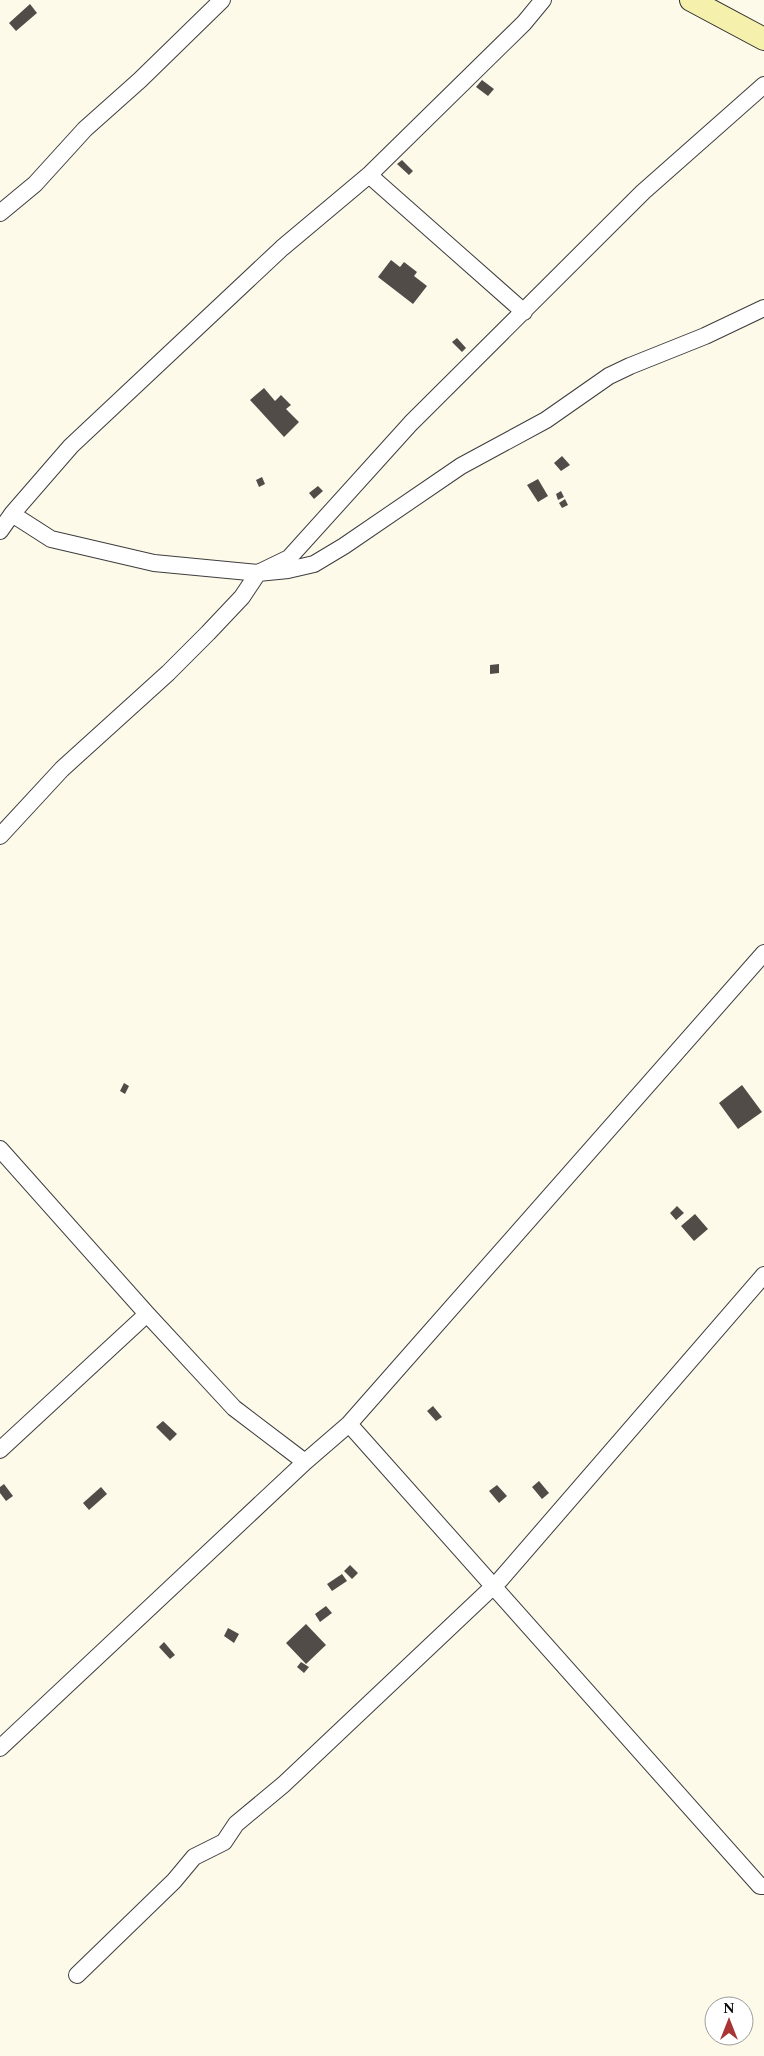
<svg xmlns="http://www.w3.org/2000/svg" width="764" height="2056" viewBox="0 0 764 2056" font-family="Spectral,serif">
	<rect width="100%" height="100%" fill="#fdfaea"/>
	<path fill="#524c48" d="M30,4L37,13L16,31L9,23Z
		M482,80L494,89L488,96L476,87Z
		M402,160L413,171L409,175L397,164Z
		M391,260L400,267L404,262L417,272L414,276L427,286L413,304L378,277Z
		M457,338L466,348L462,352L452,342Z
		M264,388L275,401L281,395L291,405L286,409L299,422L284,437L250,400Z
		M562,456L570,465L561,471L554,463Z
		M262,477L265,484L259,487L256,480Z
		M538,479L548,496L538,502L527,485Z
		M318,486L323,491L314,499L309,493Z
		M561,491L564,497L558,500L556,494Z
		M565,499L568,505L562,508L559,503Z
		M499,664V673L490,674V665Z
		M124,1083L129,1086L125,1094L120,1091Z
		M742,1085L762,1112L738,1129L719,1103Z
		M677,1206L684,1213L676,1220L670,1213Z
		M695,1214L708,1229L694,1241L681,1226Z
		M433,1406L442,1417L436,1421L427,1411Z
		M163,1421L177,1434L170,1441L156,1427Z
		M539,1481L549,1493L542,1499L532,1487Z
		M4,1484L13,1496L6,1501L0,1493V1487Z
		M497,1485L507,1496L499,1503L489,1491Z
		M101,1487L107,1494L89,1510L83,1503Z
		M350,1565L358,1573L352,1579L344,1571Z
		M342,1574L347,1581L332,1591L327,1584Z
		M326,1606L332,1613L320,1622L315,1614Z
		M306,1624L326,1645L306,1664L286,1643Z
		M228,1628L239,1634L234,1643L224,1636Z
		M164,1642L175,1655L170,1659L159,1647Z
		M301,1662L309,1667L304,1673L297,1667Z"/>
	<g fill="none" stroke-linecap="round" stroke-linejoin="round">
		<defs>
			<path id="street" d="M369,175L524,312
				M0,213L35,184L85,129L140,80L222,0
				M12,514L71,446L282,248L369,175L524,23L543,0
				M0,531L12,514L51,539L154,563L258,573L288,570L314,564L344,546L461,466L546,420L609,376L630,366L705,336L764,308
				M0,836L62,769L168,673L208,633L242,597L258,573L289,558L411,423L643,192L764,85
				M0,1149L147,1314L234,1408L305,1462
				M349,1424L760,1886H764
				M0,1450L147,1314
				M0,1748L305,1462L349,1424L764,953
				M77,1975L174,1881L194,1857L224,1842L236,1824L284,1784L500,1580L764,1275"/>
			<path id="secondary" d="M691,0L764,39"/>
		</defs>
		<use href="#street" stroke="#3d3d3d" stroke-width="18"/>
		<use href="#secondary" stroke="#2c2c2c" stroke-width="24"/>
		<use href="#street" stroke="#fff" stroke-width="16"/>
		<use href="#secondary" stroke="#f5f1ac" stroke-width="22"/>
	</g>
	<g transform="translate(729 2021)"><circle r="24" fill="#ffffff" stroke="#9d9d9d"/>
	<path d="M0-4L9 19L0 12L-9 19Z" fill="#a93434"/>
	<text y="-8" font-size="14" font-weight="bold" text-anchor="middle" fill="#0a0a0a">N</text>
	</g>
</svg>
